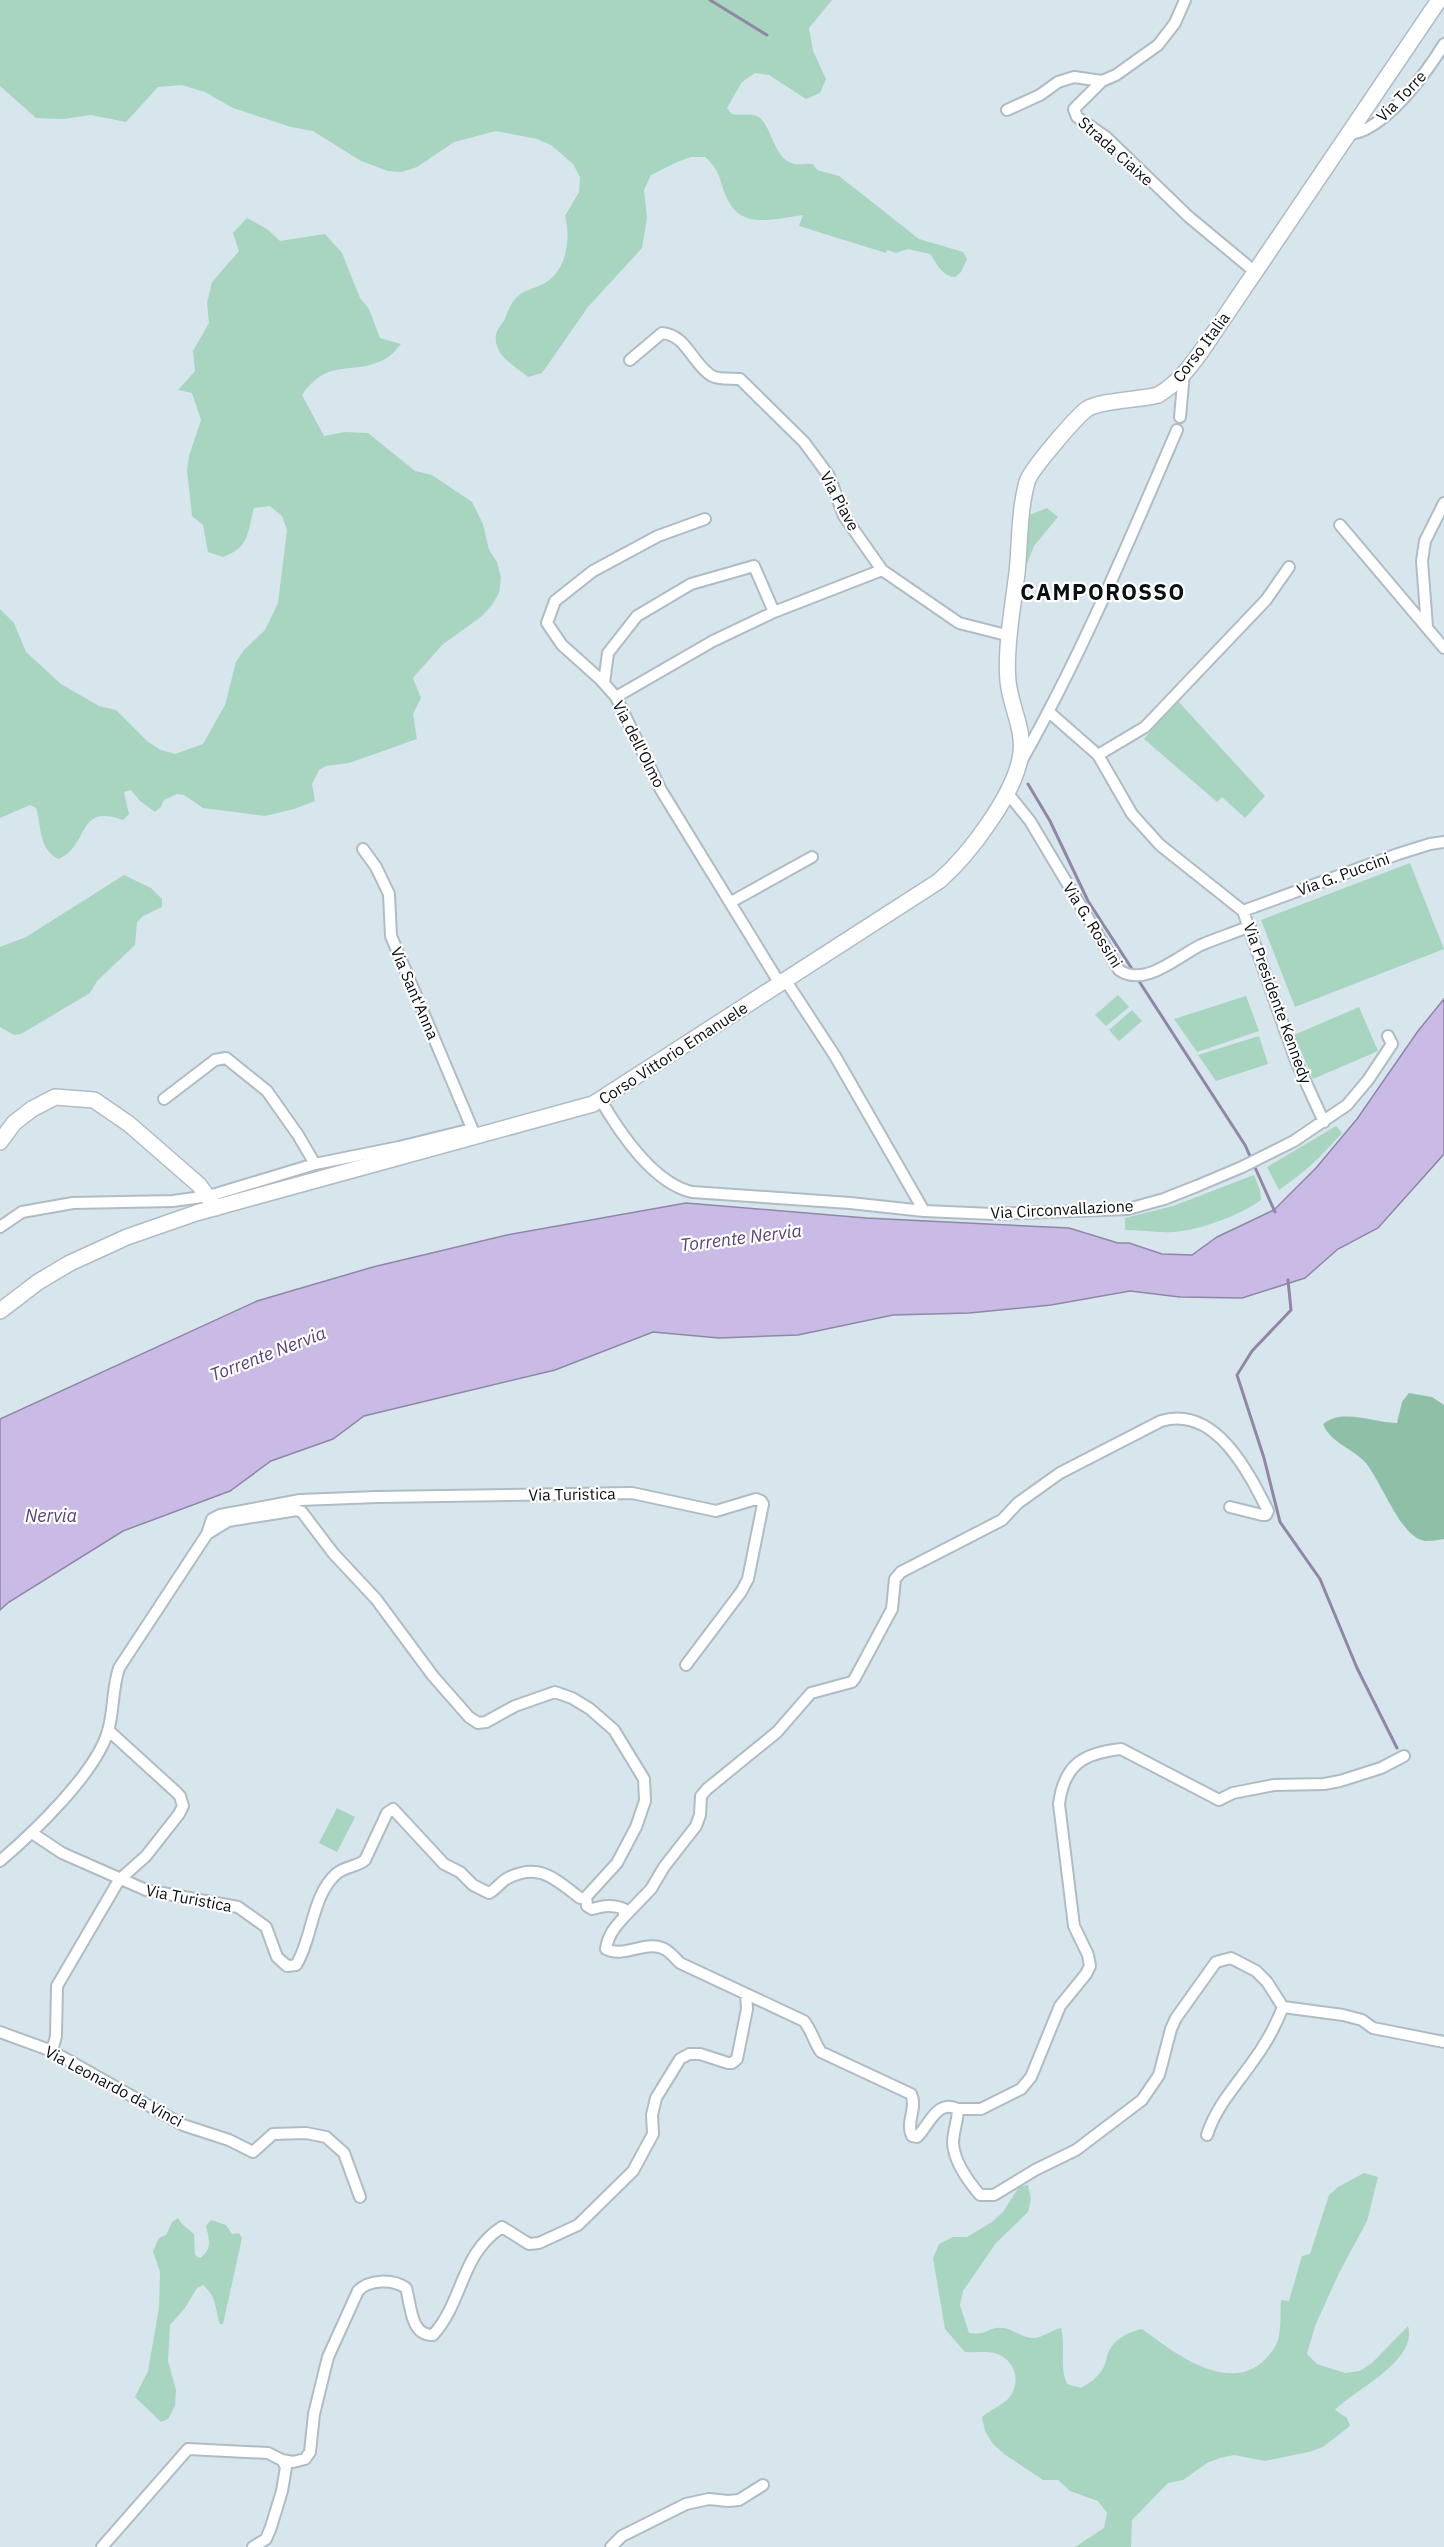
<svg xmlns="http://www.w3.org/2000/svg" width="1444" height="2547" viewBox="0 0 1444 2547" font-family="'IBM Plex Sans',sans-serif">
	<rect width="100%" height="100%" fill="#d7e5ed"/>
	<path fill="#a8d5bf" d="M0,0H832L809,28L813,51L826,79L820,93L806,99L769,75L755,73L742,82L727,108L732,114C740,116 753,112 760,118C773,130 774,159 794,164C800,165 806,163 813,164L817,170L839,176L919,239L963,252L967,259L961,272L955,277C941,276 938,264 930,254L908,249L896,253L887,250L886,253L799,226L803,215C771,219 739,231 725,194C719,177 719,169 705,157H691L677,162L651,175L644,190L647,218L642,248L588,307L542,373L528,377C515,366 493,355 496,335C497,329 502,324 505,319C508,310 512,301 519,295C527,289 536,288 545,283C567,270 571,238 565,216L579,192L580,177L573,164L551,145L537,139L496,131L454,142L417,167L402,172L388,171L361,161L313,131L291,127L233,108L205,92L182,85L158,87L126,122L91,115L63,119L36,118L0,86Z
		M247,218L267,229L280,241L325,234L342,253L360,298L369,309L380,338L401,344C396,350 390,357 383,360C350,376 329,357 302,395L324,436L345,432L368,433L415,471L432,475L472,502L483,524L489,550L497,562L501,578L499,593L492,605L482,616L442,645L413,678L421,698L413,714L417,739L349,763L326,766L319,770L312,784L315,801L294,809L265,816L203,808L184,795L177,794L164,800L161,807L155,812L140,801L131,790L124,792L129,814L123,820C76,803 90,845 59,859C38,850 42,826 36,808L30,805L0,818V609L14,623L26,652L61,684L99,706L116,710L148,742L161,750L175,754L203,744L225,705L236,662L244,650L265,630L278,603L287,530L282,516L270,506L254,508C247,533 250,547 223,557L208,552L203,525L192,516L187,470L189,456L201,420L192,393L178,390L195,371L193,351L209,323L207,303L212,282L239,251L233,233Z
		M1047,508L1058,517L1034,546L1025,569H1022L1029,515Z
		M1177,700L1265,796L1245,818L1222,797L1217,802L1144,739Z
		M1410,863L1444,949L1295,1007L1261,920Z
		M124,875L151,888L162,899V907L143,916L137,922L135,945L97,981L90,993L21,1034L14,1035L0,1027V947L26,937Z
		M1118,995L1129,1007L1106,1026L1095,1015Z
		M1246,996L1259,1031L1197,1052L1174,1019Z
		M1359,1007L1378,1051L1313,1079L1294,1035Z
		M1132,1010L1142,1021L1119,1041L1109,1030Z
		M1259,1036L1268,1064L1216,1081L1198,1055Z
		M1336,1126L1342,1133C1323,1155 1304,1173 1279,1190L1267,1167Z
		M1254,1175L1260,1190L1261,1200C1239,1216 1200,1230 1173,1232C1157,1233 1141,1230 1125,1230V1218L1173,1206Z
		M337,1808L355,1817L337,1852L319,1843Z
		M1364,2173L1378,2177L1367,2221L1339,2273L1315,2326L1307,2354L1317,2364L1345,2373L1360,2371L1372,2363L1408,2326C1418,2361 1354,2390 1335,2410L1347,2418L1350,2426L1323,2447L1309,2452L1265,2461L1234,2455L1220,2458L1207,2463L1183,2480L1168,2483L1132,2520L1131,2547H1075L1104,2528L1107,2513L1098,2501L1070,2491L1058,2480H1043L1004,2454L993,2444L985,2431L982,2417C990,2410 1004,2404 1009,2398C1022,2382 1015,2358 994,2353C985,2351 974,2353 965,2352L945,2329L933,2258L939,2244L953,2237H967L992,2222L1003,2212L1019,2187L1028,2185L1031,2199L1028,2212L996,2243L963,2291L960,2305L969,2333C987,2335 984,2330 997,2328C1011,2326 1020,2338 1034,2338C1042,2338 1051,2330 1061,2328C1066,2348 1059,2365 1067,2384L1081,2388C1089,2383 1097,2378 1102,2370C1105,2366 1106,2361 1107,2356C1113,2339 1126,2333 1142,2329C1179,2357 1242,2404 1276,2345C1282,2334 1280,2312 1281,2300L1289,2301L1302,2256L1310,2254L1329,2195L1338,2187Z
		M178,2218L181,2223L194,2234L195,2255L200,2258C213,2249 209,2239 206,2226L211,2220L226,2225L232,2234L239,2233L242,2238L223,2324H220C215,2309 217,2297 203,2285L197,2288L185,2308L170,2325L168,2361L176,2390L175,2406L168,2419L161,2422L135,2397L148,2371L159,2308L160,2272L153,2251L159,2238L166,2235L172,2222Z"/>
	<path fill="#8ec0a8" d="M1409,1393L1432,1397L1444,1405V1539C1438,1540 1431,1541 1425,1541C1400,1538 1381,1479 1364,1461C1350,1447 1331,1443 1323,1424C1344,1408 1373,1423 1397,1423L1402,1402Z"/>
	<path fill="#c9bae6" stroke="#9087a6" stroke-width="1.5" d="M1444,999V1154L1378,1228L1338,1249L1305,1278L1242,1298L1180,1297L1130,1291L1051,1305L969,1313L893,1315L798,1335L719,1338L653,1332L555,1370L364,1416L333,1439L271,1461L230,1491L123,1531L9,1602L0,1610V1419L257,1301L373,1267L507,1235L686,1203L866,1218L1069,1228L1118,1243H1129L1162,1254L1192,1255L1217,1237L1274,1210L1316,1168L1357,1119L1418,1031Z"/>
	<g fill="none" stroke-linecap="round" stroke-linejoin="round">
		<path stroke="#9087a6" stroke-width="3" d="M710,0L767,35
			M1028,784L1050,821L1088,901L1134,972
			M1137,978L1245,1145L1275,1212
			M1288,1280L1291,1310L1252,1351L1237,1375L1264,1458L1280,1522L1320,1579L1357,1668L1397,1748"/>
		<defs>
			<path id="minor" d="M1185,0L1175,23L1158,45L1116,75L1102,81L1074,109L1077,117L1106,137L1189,217L1254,271
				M1007,110L1040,95L1058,82L1074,77L1102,81
				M1348,134C1383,133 1427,72 1444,44
				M630,360L662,333C687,335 692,364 712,376C719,380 732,378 740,379L804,442L829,476L844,516L882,570L959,623L1010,636
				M1180,417L1184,373
				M705,519L658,536L593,571L555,601L547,623L562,645L600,679L616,697L661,790L780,984
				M1340,525L1444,648
				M1427,627L1422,561L1425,541L1444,503
				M604,683L608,653L637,616L691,584L754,566L774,612
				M616,697L713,641L774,612L882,570
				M1049,712L1098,755L1132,814L1160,845L1243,911L1296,1061L1324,1122
				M1098,755L1145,727L1266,600L1289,567
				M1022,760C1082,654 1129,541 1177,430
				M1006,791L1030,821L1119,970C1145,988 1178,956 1201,945C1217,938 1234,933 1250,926
				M363,849L376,867L389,894L391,936L474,1133
				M731,902L812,857
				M1243,911L1398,854L1430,844L1444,842
				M786,981L835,1056L924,1211
				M164,1099L215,1060L226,1058L267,1091L298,1135L315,1164
				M600,1099C620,1133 653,1183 692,1192L850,1203L924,1211L993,1214L1128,1209L1164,1199L1197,1186L1242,1167L1294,1141L1347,1105L1368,1080L1392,1044L1388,1036
				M0,1227L22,1212L73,1203L173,1201L209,1196L315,1164L399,1147L472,1129
				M207,1534L228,1521L297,1510L302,1512L333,1553L376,1599L433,1676L469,1717L478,1723L486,1722L515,1706L555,1692L572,1698L590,1709L614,1730L644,1779L645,1801L636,1827L617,1863L586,1897L587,1906L592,1909C603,1906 613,1904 624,1909V1917C615,1927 608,1935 606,1949C624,1959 648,1938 666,1950C671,1953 676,1959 680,1963L804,2021C812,2031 814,2042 821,2052L911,2094C918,2107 905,2123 912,2136L917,2137C930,2124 937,2099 958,2109C958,2120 953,2132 953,2143C954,2162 968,2181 980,2195H994L1035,2170L1076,2150L1142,2100L1159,2075L1171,2029L1176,2018L1216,1962L1231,1958L1256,1971L1267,1982L1283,2007L1343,2015L1362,2020L1373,2028L1444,2042
				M32,1833L62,1853L146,1890L238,1907L266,1927L277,1957L287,1966L296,1965C313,1938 311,1897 336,1874C345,1866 357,1867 365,1860L387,1813L393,1809L444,1864L460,1872L473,1885L489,1893C497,1889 500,1882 508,1878C539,1862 555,1879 580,1898
				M0,1861C33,1833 96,1773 108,1731C114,1711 112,1689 119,1668L207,1534L212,1519L220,1515L300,1500L377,1497L632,1493L716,1511L756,1499L761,1501L763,1504L748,1579L741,1592L686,1665
				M624,1917L651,1889L664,1867L696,1826L700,1815L701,1796L707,1789L777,1732L811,1693L852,1682L855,1678L892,1609L895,1579L901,1572L1002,1520L1018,1503L1060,1473L1161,1421C1215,1405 1248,1471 1268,1511L1266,1515H1262L1230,1507
				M0,2032L52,2051L183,2125L229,2140L253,2152L273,2134L306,2133L326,2137L344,2153L360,2197
				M52,2051L56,2036L57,1986L119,1880L146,1856L179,1814L183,1806L180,1796L175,1791L108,1730
				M958,2109H981L1021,2089L1031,2077L1060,2006L1086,1974L1090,1966L1088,1955L1074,1926L1059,1804C1064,1765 1083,1753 1121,1749L1219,1800L1233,1793L1274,1785L1324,1784L1340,1781L1381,1768L1404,1756
				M1207,2135C1216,2107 1234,2088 1251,2064C1264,2047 1275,2027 1283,2007
				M282,2460L293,2462L305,2459L310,2452L314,2414L328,2357L358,2291C369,2279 393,2279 406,2288C411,2304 410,2336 433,2335C464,2301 460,2254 502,2227L529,2244L539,2243L578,2225L633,2171L653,2134L652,2115L656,2098L680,2059L689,2054H700L728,2063H732L737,2059L747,2009L746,1994
				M102,2547L188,2449L268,2453L282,2460L286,2467L282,2491L271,2527L266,2539L253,2547
				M611,2547L622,2536L686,2504L709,2499L728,2501L739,2500L763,2485"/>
			<path id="secondary" d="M0,1142L14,1123L32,1109L55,1097L94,1100L129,1124L199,1185L216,1208
				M0,1311L38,1282L70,1263L127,1237L196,1213L593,1104L939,881C969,855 1016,793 1021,753C1024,728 1010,705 1008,681C1005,650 1013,605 1017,573C1020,543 1019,511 1027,482C1030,470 1077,416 1087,409C1101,400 1140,400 1158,395C1179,383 1194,362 1207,343L1439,0"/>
		</defs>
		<use href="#minor" stroke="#afbcc4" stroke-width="14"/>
		<use href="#secondary" stroke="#afbcc4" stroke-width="18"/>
		<use href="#minor" stroke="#fff" stroke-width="10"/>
		<use href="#secondary" stroke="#fff" stroke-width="15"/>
	</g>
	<g text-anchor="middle" stroke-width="4.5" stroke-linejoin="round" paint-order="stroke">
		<g font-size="16" fill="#0a0f11" stroke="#fff">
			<text transform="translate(1401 96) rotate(-46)" y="6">Via Torre</text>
			<text transform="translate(1116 151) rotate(42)" y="6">Strada Ciaixe</text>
			<text transform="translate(1201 347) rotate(-53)" y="6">Corso Italia</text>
			<text transform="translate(840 501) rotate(62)" y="6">Via Piave</text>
			<text transform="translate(639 744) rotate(63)" y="6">Via dell'Olmo</text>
			<text transform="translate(1343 874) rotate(-20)" y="6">Via G. Puccini</text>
			<text transform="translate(1093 925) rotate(58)" y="6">Via G. Rossini</text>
			<text transform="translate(415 993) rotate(67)" y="6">Via Sant'Anna</text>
			<text transform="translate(1278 1003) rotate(70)" y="6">Via Presidente Kennedy</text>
			<text transform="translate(673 1053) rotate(-33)" y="6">Corso Vittorio Emanuele</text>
			<text transform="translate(1062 1209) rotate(-3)" y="6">Via Circonvallazione</text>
			<text transform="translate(572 1494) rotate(-1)" y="6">Via Turistica</text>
			<text transform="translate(189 1898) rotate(11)" y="6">Via Turistica</text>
			<text transform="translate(114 2086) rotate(28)" y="6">Via Leonardo da Vinci</text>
		</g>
		<g font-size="18" font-style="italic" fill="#574179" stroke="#fff">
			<text transform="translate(741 1238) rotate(-7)" y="6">Torrente Nervia</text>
			<text transform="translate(268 1354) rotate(-21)" y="6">Torrente Nervia</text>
			<text x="51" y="1522">Nervia</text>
		</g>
		<g font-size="22" font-weight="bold" letter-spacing="1.5" fill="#0a0f11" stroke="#fff">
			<text x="1103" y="600">CAMPOROSSO</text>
		</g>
	</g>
</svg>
